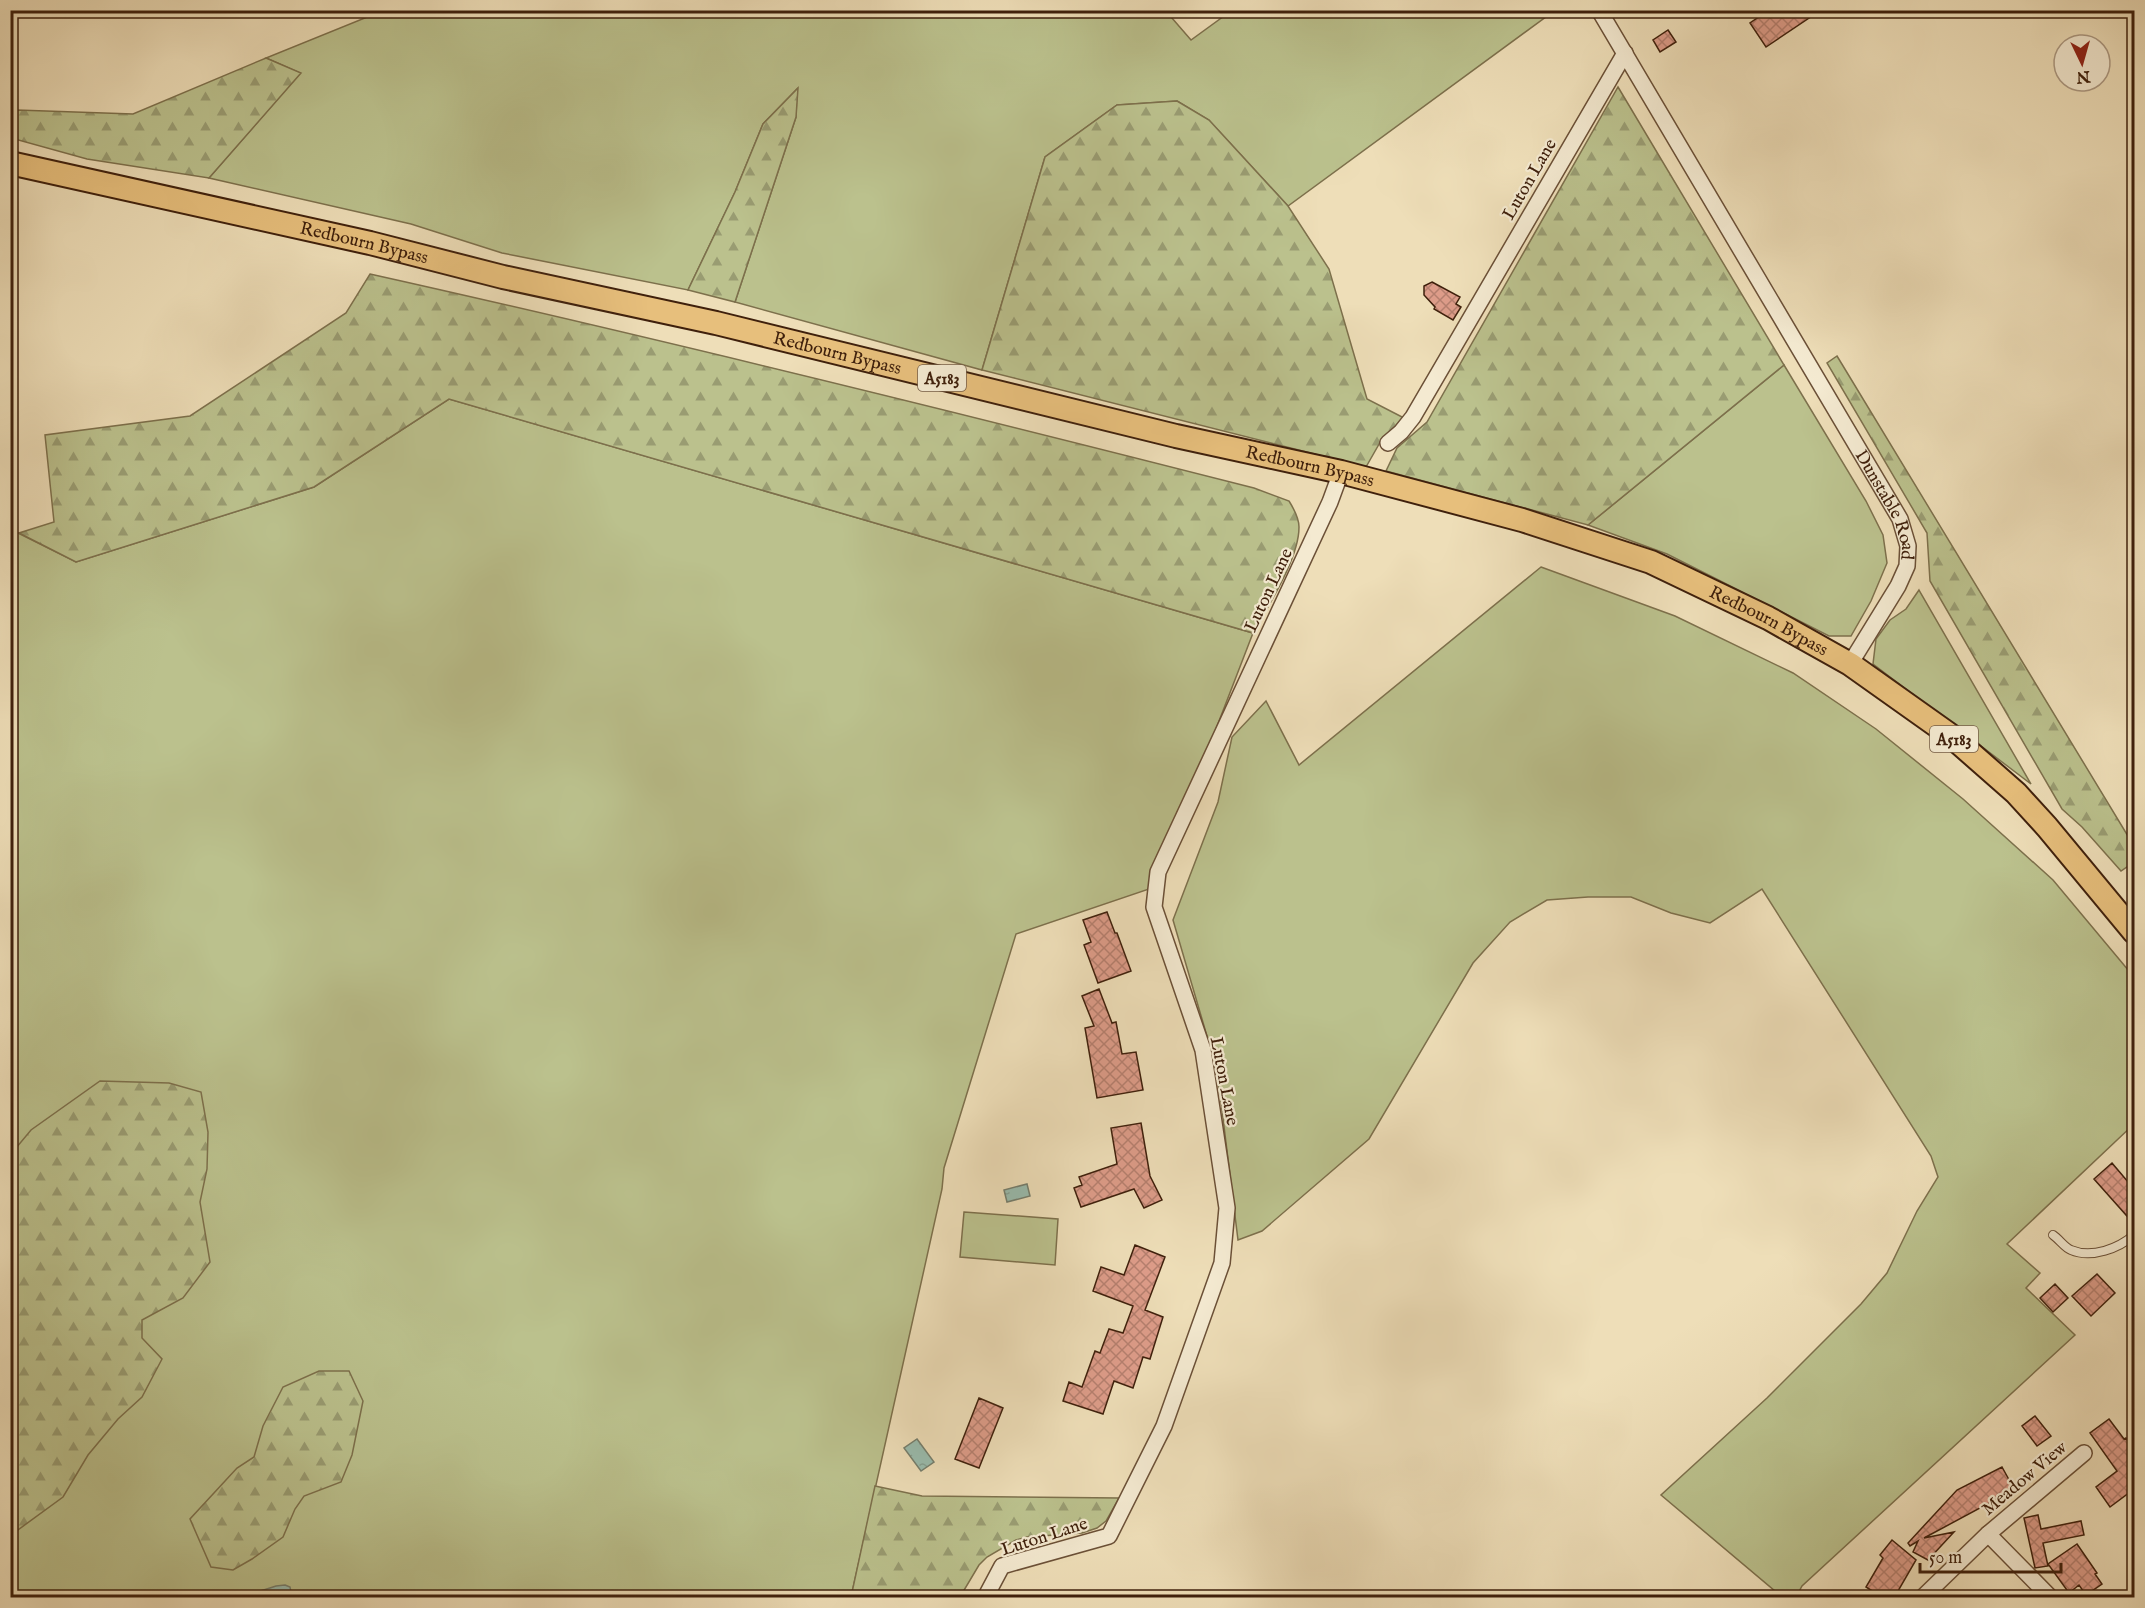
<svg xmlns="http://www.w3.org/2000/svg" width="2145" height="1608" viewBox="0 0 2145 1608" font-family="'IM FELL English',serif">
	<defs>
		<pattern id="forest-firs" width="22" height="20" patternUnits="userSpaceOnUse" patternTransform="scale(1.5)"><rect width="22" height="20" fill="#bbc18d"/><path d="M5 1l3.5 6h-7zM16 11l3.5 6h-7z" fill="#999c72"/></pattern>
		<pattern id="water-ripples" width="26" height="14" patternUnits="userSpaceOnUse" patternTransform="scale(1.5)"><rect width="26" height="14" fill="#99bcae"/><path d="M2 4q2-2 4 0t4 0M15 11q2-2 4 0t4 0" fill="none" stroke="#85a194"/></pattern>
		<pattern id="building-cross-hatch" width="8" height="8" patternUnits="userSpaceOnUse" patternTransform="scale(1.5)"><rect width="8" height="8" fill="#dd9c89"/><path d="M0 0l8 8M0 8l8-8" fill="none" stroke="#b57f6e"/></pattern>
	</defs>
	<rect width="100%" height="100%" fill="#eedeb8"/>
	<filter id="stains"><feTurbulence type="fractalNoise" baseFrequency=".00333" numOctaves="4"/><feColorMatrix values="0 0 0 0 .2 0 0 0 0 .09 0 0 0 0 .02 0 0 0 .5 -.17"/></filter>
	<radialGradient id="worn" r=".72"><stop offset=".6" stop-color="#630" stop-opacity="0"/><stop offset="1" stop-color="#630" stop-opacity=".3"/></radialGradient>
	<path fill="#bbc18d" stroke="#7d704c" stroke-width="1.5" d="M1165,10L1191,40L1231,11H1554L1288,206L1209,120L1177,101L1117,105L1045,157L982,370L735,302L796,117L797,89L763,124L735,192L688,290L502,253L411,224L209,178L300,73L266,58L382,11Z
		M1784,365L1866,501L1883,535L1887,563L1871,601L1851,636H1829L1667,554L1588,525Z
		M449,399L1253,633L1155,887L1016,934L944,1168L942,1189L851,1597H11L10,529L76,562L314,487Z
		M1541,567L1675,616L1793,673L1876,729L1963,799L2053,880L2134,977V1124L2007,1244L2040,1273L2026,1288L2075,1335L1802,1586L1796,1597H1782L1661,1495L1767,1398L1861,1304L1887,1273L1917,1211L1938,1177L1931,1156L1762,889L1710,923L1671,913L1631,897H1588L1547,900L1510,922L1473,963L1369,1139L1262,1231L1238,1240L1220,1094L1209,1043L1173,920L1218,802L1232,737L1266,701L1299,765Z
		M1919,590L2031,784L1873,664L1876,639L1890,620L1906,609Z
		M964,1212L1058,1219L1055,1265L960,1257Z"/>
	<path fill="url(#forest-firs)" stroke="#7d704c" stroke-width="1.5" d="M266,58L301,73L209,178L87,159L11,138V117L17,110L133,114Z
		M1618,87L1784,365L1588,525L1386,471L1397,448L1427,422Z
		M798,88L796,117L735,302L688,290L735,192L763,124Z
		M1177,101L1209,120L1288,206L1329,269L1367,399L1404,418L1382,439L1366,467L982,370L1045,157L1117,105Z
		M370,274C666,340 960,413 1254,488L1289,501C1294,509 1299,518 1299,527C1299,559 1268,606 1253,633L449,399L314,487L76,562L19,533L54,522L45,435L190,416L346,313Z
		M1837,356L2134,846V862L2121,871L2082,827L2062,809L1930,581L1927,533L1827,363Z
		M100,1081L169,1083L201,1092L208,1132L207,1169L200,1202L210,1262L183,1298L142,1320V1338L162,1359L142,1397L118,1419L88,1455L63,1497L11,1535L10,1321L15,1288L10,1285L11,1154L31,1130Z
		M319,1371H349L363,1401L352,1455L341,1482L304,1496L295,1509L283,1537L252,1559L233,1570L211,1567L190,1519L237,1468L254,1457L263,1426L283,1387Z
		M875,1486L922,1496L1119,1498L1106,1521L1097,1528L1082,1533L1027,1537L1016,1540L987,1557L979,1565L960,1597H851Z"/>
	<path fill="url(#water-ripples)" stroke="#757e6d" stroke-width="1.5" d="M1027,1184L1030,1196L1007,1202L1004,1190Z
		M917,1439L934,1462L921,1471L904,1448Z
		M285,1585L290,1587L292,1597H242L276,1586Z"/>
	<path fill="url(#building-cross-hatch)" stroke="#3f200c" stroke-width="1.5" d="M1769,10H1821L1766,47L1750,23Z
		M1668,30L1676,42L1660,52L1653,40Z
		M1432,282L1460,297L1456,304L1461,307L1453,320L1434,309L1435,307L1424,295V286Z
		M1107,912L1115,933H1117L1131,971L1098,983L1084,945L1091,942L1083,920Z
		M1099,989L1112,1023L1116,1022L1122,1054L1136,1052L1143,1090L1097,1098L1085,1028L1094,1026L1082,996Z
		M1141,1123L1150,1176L1162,1200L1144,1208L1134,1189L1081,1207L1074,1188L1082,1185L1079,1177L1117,1164L1111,1128Z
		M2112,1163L2134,1189V1224L2094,1179Z
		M1135,1245L1165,1257L1145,1310L1163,1317L1150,1359L1143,1357L1133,1388L1114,1381L1103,1414L1063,1401L1069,1382L1082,1387L1095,1351L1100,1353L1109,1329L1123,1333L1133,1306L1093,1291L1101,1267L1124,1275Z
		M2097,1274L2115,1293L2091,1316L2072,1296Z
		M2055,1284L2068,1298L2053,1312L2040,1298Z
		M979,1398L1003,1408L979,1468L955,1459Z
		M2035,1416L2051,1436L2037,1446L2022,1426Z
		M2109,1419L2124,1439L2126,1438L2134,1450V1489L2110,1507L2096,1487L2117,1471L2090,1433Z
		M2002,1467L2013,1487L2007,1491L2008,1493L1924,1538L1954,1532L1928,1560L1913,1552L1918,1541L1910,1546L1908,1543L1957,1490Z
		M2038,1515L2041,1529L2081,1521L2084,1535L2043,1543L2048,1566L2035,1568L2024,1518Z
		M1892,1540L1916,1560L1894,1598H1883L1866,1587L1883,1558L1880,1555Z
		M2077,1544L2097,1573L2095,1574L2102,1584L2086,1595L2079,1585L2069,1593L2048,1564Z"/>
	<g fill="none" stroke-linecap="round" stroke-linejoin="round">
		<defs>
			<path id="service" d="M2053,1235C2059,1239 2065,1248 2071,1250C2092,1259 2119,1248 2134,1235"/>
			<g id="minor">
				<path id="s1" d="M1599,10L1900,519L1908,546L1907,566L1898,586L1850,664"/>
				<path d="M1388,443L1401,432L1413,417L1625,53"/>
				<path d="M1988,1534L2051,1598"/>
				<path d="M985,1598L1002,1566L1109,1536L1164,1426L1222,1263L1227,1208L1203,1050L1154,907L1158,872L1330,502L1341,472"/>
				<path d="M1922,1598L1988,1534L2084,1453"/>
			</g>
			<g id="primary">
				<path id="s2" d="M10,163L370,243L503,277L716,323L1176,436L1341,472L1522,520L1651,562L1768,618L1850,664L1950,735L2016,793L2047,827L2134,932"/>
			</g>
		</defs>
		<use href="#service" stroke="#6b5037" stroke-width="10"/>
		<use href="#minor" stroke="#6b5037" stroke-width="18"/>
		<use href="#primary" stroke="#3f200c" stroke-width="26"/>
		<use href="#service" stroke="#f4ead1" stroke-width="8"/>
		<use href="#minor" stroke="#f4ead1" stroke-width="15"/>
		<use href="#primary" stroke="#e7bf7c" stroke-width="22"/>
	</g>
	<g text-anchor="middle" stroke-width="4.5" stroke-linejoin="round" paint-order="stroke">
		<g fill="#f4ead1" stroke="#755d47" stroke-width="1.5">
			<rect x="918" y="365" width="48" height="26" rx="4.5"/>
			<rect x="1930" y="726" width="48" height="26" rx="4.5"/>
		</g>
		<g font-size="16" font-weight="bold" fill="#3f200c">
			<text x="942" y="384">A5183</text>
			<text x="1954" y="745">A5183</text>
		</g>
		<g font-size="18" fill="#3f200c" stroke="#f4ead1">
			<text transform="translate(1529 179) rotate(-60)" y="6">Luton Lane</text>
			<text dy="6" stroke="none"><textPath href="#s2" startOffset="363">Redbourn Bypass</textPath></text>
			<text dy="6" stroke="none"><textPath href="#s2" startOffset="849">Redbourn Bypass</textPath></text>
			<text dy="6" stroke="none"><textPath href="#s2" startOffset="1335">Redbourn Bypass</textPath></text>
			<text dy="6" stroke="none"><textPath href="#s1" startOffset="573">Dunstable Road</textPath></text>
			<text transform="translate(1268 590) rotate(-65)" y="6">Luton Lane</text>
			<text dy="6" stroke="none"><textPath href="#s2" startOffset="1821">Redbourn Bypass</textPath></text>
			<text transform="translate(1225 1081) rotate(79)" y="6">Luton Lane</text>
			<text transform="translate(2024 1478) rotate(-40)" y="6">Meadow View</text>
			<text transform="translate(1044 1536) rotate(-18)" y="6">Luton Lane</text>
		</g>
	</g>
	<rect width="2145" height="1608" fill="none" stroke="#eedeb8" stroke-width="36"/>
	<rect x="12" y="12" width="2121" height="1584" fill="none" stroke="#3f200c" stroke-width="3"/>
	<rect x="18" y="18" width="2109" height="1572" fill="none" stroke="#3f200c" stroke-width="1.5"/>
	<g transform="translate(2082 63) rotate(175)"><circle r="28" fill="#f4ead1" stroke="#ac9982" stroke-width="1.5"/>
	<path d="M0-4.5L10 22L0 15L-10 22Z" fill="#8f2418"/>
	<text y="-9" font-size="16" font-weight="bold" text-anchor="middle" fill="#3f200c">N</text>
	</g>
	<path d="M1920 1563v9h141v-9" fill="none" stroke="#3f200c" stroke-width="3"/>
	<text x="1929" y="1563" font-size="18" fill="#3f200c" stroke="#f4ead1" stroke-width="4.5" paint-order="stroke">50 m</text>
	<rect width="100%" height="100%" filter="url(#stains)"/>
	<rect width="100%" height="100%" fill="url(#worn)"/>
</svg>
